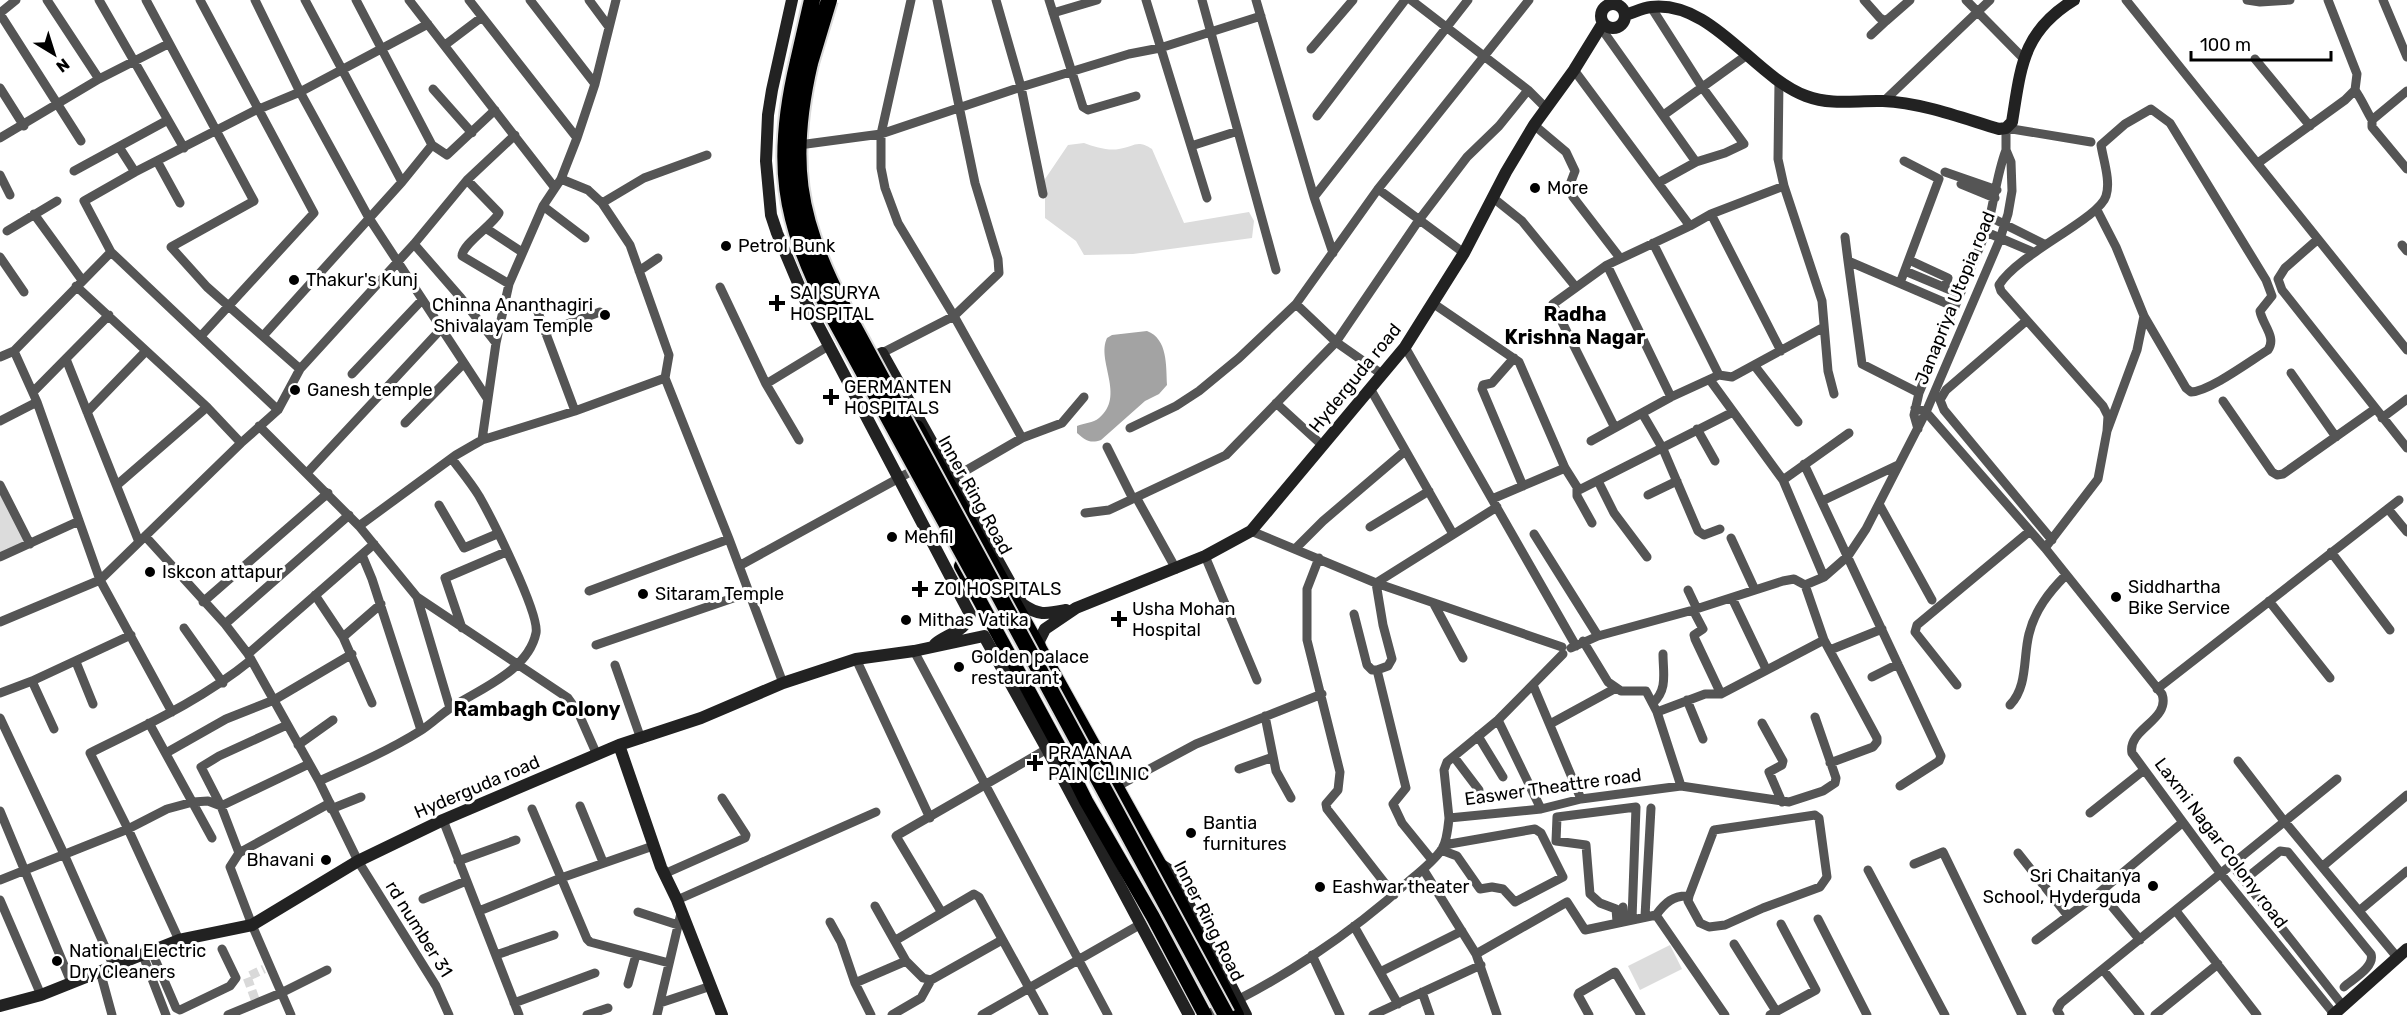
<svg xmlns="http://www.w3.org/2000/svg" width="2407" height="1015" viewBox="0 0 2407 1015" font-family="Rubik,sans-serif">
	<rect width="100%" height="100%" fill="#fff"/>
	<path fill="#dcdcdc" d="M1084,143C1095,147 1108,151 1119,149C1135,147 1136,139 1152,149L1184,223L1249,212L1254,221L1252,238L1133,254L1084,255L1076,241L1045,218V179L1068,145Z
		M0,487L27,540L0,554Z
		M1670,945L1682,969L1640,990L1628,966Z"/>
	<path fill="#a3a3a3" d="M1147,331C1168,339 1166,366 1167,385L1159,394L1145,401L1101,440C1090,444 1085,440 1077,433V426C1084,423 1093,423 1099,418C1126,396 1096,361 1107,338L1112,335Z"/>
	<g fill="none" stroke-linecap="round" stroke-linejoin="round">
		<path stroke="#d9d9d9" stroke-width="9" stroke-dasharray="9 4.5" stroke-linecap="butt" d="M255,999L247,977L264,969"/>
		<defs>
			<path id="primary" d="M917,427L1176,894L1237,1015
				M961,566L1057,743L1086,801L1153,917L1205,1015"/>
			<path id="highway" d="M798,61C774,161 783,220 830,311
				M810,63C788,158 796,218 842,305"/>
		</defs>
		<use href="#primary" stroke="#dbdbdb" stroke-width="16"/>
		<use href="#highway" stroke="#dbdbdb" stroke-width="20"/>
		<path stroke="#555" stroke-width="9" d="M47,0L99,79
			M99,0L184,148
			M146,0L254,201L171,247L207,287L300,369
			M200,0L314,213L201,336
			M255,0L300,92L369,218L487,398
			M305,0L402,182
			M356,0L432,145L447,155L495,110
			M409,0L555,188
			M469,0L577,138
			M530,0L595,84
			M589,0L609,27
			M911,0L881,134V168L885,188L898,223L954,316L1022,438
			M996,0L1021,87L1043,194
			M1049,0L1083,107L1088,110L1136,96
			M1146,0L1207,198
			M1202,0L1276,270
			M1256,0L1314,197L1333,253
			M1411,0L1528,90L1545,107
			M1864,0L1880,18L1886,21L1910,0
			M1966,0L2023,58
			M2126,0L2407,350
			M2247,0L2260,2L2290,0
			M2383,0L2407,57
			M1651,7L1702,87L1744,144L1725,153L1696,162L1658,183
			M0,13L16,0
			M1053,13L1097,0
			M0,14L81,141
			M1601,28L1696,162
			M1871,35L1886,21
			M445,45L482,17
			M1311,49L1353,0
			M2255,59L2310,126
			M1574,70L1690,226
			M1779,81L1778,159L1784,186L1822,301L1828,371L1834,394
			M0,88L24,126
			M433,89L472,133
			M2355,90C2362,100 2366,110 2372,120
			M2407,91L2372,120V127L2407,169
			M1884,101L1990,0
			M1665,114L1747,55
			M1317,116L1405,0
			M1534,125L1566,152L1575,171L1569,187L1573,197L1620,258
			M0,138L99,79L168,44
			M799,145L881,134L1021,87L1129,54L1160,48L1261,16
			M1191,146L1238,131
			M119,147L135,172
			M157,161L180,203
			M2258,163L2345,100L2355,90L2357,74L2328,0
			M74,171L166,121
			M1945,172L1997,190
			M0,175L10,195
			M467,180L499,213C492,226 462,244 462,256L509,284
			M1961,184L1995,198
			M1378,189L1464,253
			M1314,197L1468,0
			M1492,197L1522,221L1575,286
			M602,203L644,178L707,155
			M543,206L585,238
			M34,214L82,280
			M1711,214L1781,351
			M1990,217L2044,244
			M487,229L522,252
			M7,231L57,201
			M1986,232L2033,252
			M1845,237L1848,261
			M2317,240L2285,268L2278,279L2282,290L2407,448
			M1653,243L1719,375
			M414,244L461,298L496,343
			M2402,245L2407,251
			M111,252L278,410
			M0,257L24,292
			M1909,260L1948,278L1945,288
			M1607,265L1671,397
			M639,271L658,258
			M1905,271L1960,294
			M1900,283L1939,179L1904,161
			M76,286L207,407L241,443
			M720,287L766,384L830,345
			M1296,304L1336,342L1383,375
			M1434,304L1519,362L1565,468L1577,487L1581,489L1733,412
			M536,307L575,411
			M2026,321L1946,390L1940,400L1944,410L2052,540
			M545,332L600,312
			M263,336L402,182L432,145
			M1405,347L1576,646
			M14,351L37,402L100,580L172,712
			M882,353L954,316L999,273L998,259L975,183L937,0
			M0,357L14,351L111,252L84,201L135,172L254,111L300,92L428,24
			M1514,358L1492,383L1483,385L1482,389L1523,486
			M66,359L139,542
			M1754,365L1798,422
			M2291,373L2336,437
			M352,374L422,300
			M665,378L729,539L783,683
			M1710,380L1783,480L1824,577
			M766,384L799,440
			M1371,390L1453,534
			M33,392L109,315
			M1919,393L1862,364L1848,261L1955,307
			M2223,401L2272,472L2277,475L2283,474L2375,409
			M1276,403L1323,446
			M1915,408L1926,412L2045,548L2162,694C2171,720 2127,729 2132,753L2221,874L2334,1014
			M87,412L146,351
			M1642,413L1663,449L1698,531L1704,535L1720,529
			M2382,418L2407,399
			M0,421L37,402
			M405,423L463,364
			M259,426L359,526L417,597L568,698L578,712L597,755
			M1130,428L1176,406L1199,391L1239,358L1296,304L1378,189L1529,0
			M1615,428L1553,304L1607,265L1690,226L1711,214L1784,186
			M1697,429L1715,461
			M1918,429L1914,415L1919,393L1986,232C1994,205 1996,176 2006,150
			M2107,431L2108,416L2103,406L2001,291L1999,285C2019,253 2099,219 2106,196C2111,181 2103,159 2101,145L2125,124L2151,109L2170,123L2266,280L2272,296L2260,311C2262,324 2277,337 2268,350C2250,361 2210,391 2191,392L2186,388L2144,316
			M482,440L496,343L509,284L543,206L561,179L577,138L595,84L616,0
			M1591,441L1671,397L1719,375L1732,377L1824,327
			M1107,447L1133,499
			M1804,464L1941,756L1939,761L1900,786
			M307,473L442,328
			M953,478L1022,438L1062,423L1084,397
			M1783,480L1849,433
			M1598,481L1614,513L1647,557
			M0,485L30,544
			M117,485L207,407
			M1577,487V496L1592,523
			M1648,495L1677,481
			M1136,497L1176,569
			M1492,499L1565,468
			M1822,501L1898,465
			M1879,504L1932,600
			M439,505L464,548L497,534
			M2388,509L2407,532
			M1085,513L1109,510L1226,455L1336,342L1419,220L1467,157L1499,126L1528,90
			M359,526L456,455L482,440L575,411L665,378L669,355L630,245L602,203L588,190L561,179
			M1370,527L1429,491
			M1251,531L1376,583L1562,647
			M1534,534L1598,636
			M145,536L225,624L248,654L319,781L358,861L436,986L449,1015
			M1731,538L1755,590
			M1296,548L1323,521L1405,451
			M2045,548L2098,479L2107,431L2137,350L2144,316L2116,247L2097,210
			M2331,552L2390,630
			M362,555L372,579L421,730
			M1205,556L1257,680
			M0,557L79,521
			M1319,558L1307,589V640L1340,772L1338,790L1326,804L1327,809L1394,895
			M739,566L910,472
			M1805,585L1824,640L1877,738V742L1873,747L1830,763
			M1688,590L1697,609
			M589,591L729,539
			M315,595L343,637L372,703
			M417,597L450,708
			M1732,598L1766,669
			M2269,601L2330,678
			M203,602L328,493
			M1434,604L1463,658
			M1693,610L1703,629L1694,635L1695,639L1721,694
			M1354,614L1367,665L1372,670H1377
			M0,622L100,580L241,443L278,410L300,369L414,244L467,180L515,135
			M225,624L349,515
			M184,628L223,683
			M462,628L445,578L506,552
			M343,637L381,604
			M1583,641L1608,682L1621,691H1646L1657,712
			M596,645L748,593
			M1571,648L1598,636L1693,610L1783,581L1794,579L1805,585L1824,577L1848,556L1866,529L1926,412L2000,239L2008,214L2012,191L2011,162L2006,150V128L2091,142
			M1830,650L1882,629
			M914,651L1108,1015
			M248,654L374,544
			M856,659L930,818
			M76,662L93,704
			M615,665L641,739
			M1872,677L1898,664
			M32,681L54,729
			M1533,685L1581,799
			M1957,685L1915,632L1917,625L2030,531
			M2157,689L2399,500
			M0,693L32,681L131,635
			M1687,700L1703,739
			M1653,703C1668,689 1663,673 1663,654
			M2010,705C2028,687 2023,657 2029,634C2035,610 2049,592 2066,575
			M1265,716L1276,771L1291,798
			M0,718L64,854L113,965
			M1498,720L1541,809
			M149,723L212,838
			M1762,723L1783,761L1782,765L1769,772L1782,802
			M1550,724L1616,688
			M287,725L219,756L201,767L221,806L239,853L230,867L252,925L291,1015
			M1478,736L1503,777
			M298,745L333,720
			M166,753L226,719L274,700L352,654
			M1454,757L1479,790
			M2238,761L2284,821L2397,957
			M1239,769L1273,757
			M319,781C353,766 388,751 420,731C430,725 439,716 449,709C477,690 528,672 536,633C540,614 491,517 479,496C471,483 461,471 452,459
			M1681,786L1657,712L1705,694H1721L1824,640
			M1116,787L1196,744L1322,694
			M580,806L603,862
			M331,809L361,797
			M532,809L587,939L590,942L669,963
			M0,811L71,982
			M2090,813L2144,770
			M1449,818L1444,770L1447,762L1498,720L1563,654
			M443,820L519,1015
			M1441,850L1457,856L1480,889L1492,887L1503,889L1515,902L1563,877L1541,833L1535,829L1444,845
			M239,853L330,803
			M2018,853L2068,916L2100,892L2182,823
			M1432,860L1402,823L1393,804L1406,788L1377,670L1388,666L1392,659L1383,625L1376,583L1497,507
			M458,861L516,840
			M1914,864L1943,852L2022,1015
			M2232,865L2343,1006
			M2323,866L2407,795
			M1423,869L1476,954L1497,1015
			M1868,870L1945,1015
			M664,874L745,838L746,835L722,798
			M0,880L128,829L167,809L193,802L208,801L221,806L309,764
			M2244,880L2280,851L2288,852L2371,954C2375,967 2353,979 2344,987
			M2100,892L2140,940
			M423,899L466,881
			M0,900L41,995
			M677,900L876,812
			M875,906L906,961
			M1623,907L1624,921
			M479,911L561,878L653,846
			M2176,911L2257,1015
			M2359,911L2407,871
			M638,912L678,925
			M942,913L896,836L1047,749
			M1656,915C1665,903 1673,895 1689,896L1688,901L1700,923L1709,927L1725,925L1763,908L1820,887L1827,877L1819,818L1815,815L1714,830L1689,896
			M1645,916L1651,808
			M1818,919L1867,1015
			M830,922L841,942L855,983L871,1015
			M1617,922L1616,909L1600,903L1590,894L1586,845L1556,841L1557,817L1636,807L1632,919
			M1354,926L1398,1004
			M179,940L128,829L90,753C146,725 202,700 251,660
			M896,940L974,894L979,897L1044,1015
			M2036,940L2068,916
			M1734,944L1776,1011
			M151,950L176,1008L180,1010L230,986L236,978L222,949
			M142,953L166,1015
			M1476,954L1567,902L1585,930L1656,915L1725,1015
			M496,955L554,935
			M1312,955L1340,1015
			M2103,970L2140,1015
			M100,971L112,1015
			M1380,972L1462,931
			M855,983L906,961L923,978L931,980L1002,940
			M628,984L636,955
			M1422,992L1430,1015
			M514,1003L595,973
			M660,1003L711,986
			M228,1015L281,993L327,970
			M587,1015L608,1008
			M657,1015L681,913
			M892,1015L921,998L931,980
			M982,1015L1141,924
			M1206,1015C1276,984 1352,933 1409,881C1420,872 1434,861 1442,849C1447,841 1448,828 1449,818L1541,809L1581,799L1681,786L1789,802L1823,791L1835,783L1836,778L1815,717
			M1373,1015L1481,965
			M1589,1015L1578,995L1579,993L1615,972L1641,1015
			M1770,1015L1816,990L1781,924
			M2060,1015L2057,1010L2061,1003L2337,779
			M2155,1015L2218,964"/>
		<path stroke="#222" stroke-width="12" d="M792,0L772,90L768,115L766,161L771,215L777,233L806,302L970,614C967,631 947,634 935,644
			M1601 16a12 12 0 1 1 24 0a12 12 0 1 1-24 0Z
			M1625,15C1633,13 1642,8 1651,7C1712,0 1754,77 1806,96C1833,106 1856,100 1883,101C1923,103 1962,118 1999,129L2006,128L2012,122C2021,67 2022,32 2074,0
			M876,356L882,353L1022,604C1039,616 1046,614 1066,610
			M1040,649L1039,641L1045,629L1076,608L1205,556L1251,531L1405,347L1464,253L1506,172L1534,125L1574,70L1603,23
			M619,745L661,867L677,900L722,1015
			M1160,864L1172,872L1246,1015
			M0,1006L41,995L179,940L252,925L358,861L443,820L619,745L701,718L783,683L856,659L914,651L984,636L1047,749L1189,1015
			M2333,1015L2407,949"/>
		<use href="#primary" stroke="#000" stroke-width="14"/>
		<use href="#highway" stroke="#000" stroke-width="16"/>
		<defs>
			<path id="highway-bridge" d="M798,61L812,0
				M810,63L829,0
				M842,305L1226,1015
				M830,311L974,574"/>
		</defs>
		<use href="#highway-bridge" stroke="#dbdbdb" stroke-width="20" stroke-linecap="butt"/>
		<use href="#highway-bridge" stroke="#000" stroke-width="16"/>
	</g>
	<g fill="#000" stroke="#fff" stroke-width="2">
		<circle cx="1535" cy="188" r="6"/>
		<circle cx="726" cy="246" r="6"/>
		<circle cx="294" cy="280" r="6"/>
		<path d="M774 294h6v6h6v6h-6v6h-6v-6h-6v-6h6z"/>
		<circle cx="605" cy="315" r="6"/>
		<circle cx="295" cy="390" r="6"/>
		<path d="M828 388h6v6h6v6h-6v6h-6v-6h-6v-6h6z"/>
		<circle cx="892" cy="537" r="6"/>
		<circle cx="150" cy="572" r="6"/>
		<path d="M917 580h6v6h6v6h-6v6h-6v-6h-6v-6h6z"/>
		<circle cx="643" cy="594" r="6"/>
		<circle cx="2116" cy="597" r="6"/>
		<path d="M1116 610h6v6h6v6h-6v6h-6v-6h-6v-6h6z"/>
		<circle cx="906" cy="620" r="6"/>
		<circle cx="959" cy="667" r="6"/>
		<path d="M1032 754h6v6h6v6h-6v6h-6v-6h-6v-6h6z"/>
		<circle cx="1191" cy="833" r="6"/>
		<circle cx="326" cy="860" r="6"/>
		<circle cx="2153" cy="886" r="6"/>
		<circle cx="1320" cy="887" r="6"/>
		<circle cx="57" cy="961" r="6"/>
	</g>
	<g text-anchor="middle" stroke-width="6" stroke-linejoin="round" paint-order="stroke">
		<g font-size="18" fill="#000" stroke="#fff" text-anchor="start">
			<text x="1547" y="194">More</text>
			<text x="738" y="252">Petrol Bunk</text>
			<text x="306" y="286">Thakur's Kunj</text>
			<text x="790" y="299">SAI SURYA<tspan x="790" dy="21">HOSPITAL</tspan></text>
			<text x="593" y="311" text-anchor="end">Chinna Ananthagiri<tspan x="593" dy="21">Shivalayam Temple</tspan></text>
			<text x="844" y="393">GERMANTEN<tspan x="844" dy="21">HOSPITALS</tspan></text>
			<text x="307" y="396">Ganesh temple</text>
			<text x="904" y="543">Mehfil</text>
			<text x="162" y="578">Iskcon attapur</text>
			<text x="2128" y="593">Siddhartha<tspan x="2128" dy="21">Bike Service</tspan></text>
			<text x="934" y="595">ZOI HOSPITALS</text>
			<text x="655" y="600">Sitaram Temple</text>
			<text x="1132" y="615">Usha Mohan<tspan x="1132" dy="21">Hospital</tspan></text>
			<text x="918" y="626">Mithas Vatika</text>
			<text x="971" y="663">Golden palace<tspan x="971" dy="21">restaurant</tspan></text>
			<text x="1048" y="759">PRAANAA<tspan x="1048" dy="21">PAIN CLINIC</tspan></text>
			<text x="1203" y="829">Bantia<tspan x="1203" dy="21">furnitures</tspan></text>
			<text x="314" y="866" text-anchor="end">Bhavani</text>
			<text x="2141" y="882" text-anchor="end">Sri Chaitanya<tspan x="2141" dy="21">School, Hyderguda</tspan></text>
			<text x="1332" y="893">Eashwar theater</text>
			<text x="69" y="957">National Electric<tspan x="69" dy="21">Dry Cleaners</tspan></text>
		</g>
		<g font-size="18" fill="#000" stroke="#fff">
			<text transform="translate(1955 298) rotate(-68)" y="6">Janapriya Utopia road</text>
			<text transform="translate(1355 378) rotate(-51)" y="6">Hyderguda road</text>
			<text transform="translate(975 495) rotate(61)" y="6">Inner Ring Road</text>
			<text transform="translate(477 787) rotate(-23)" y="6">Hyderguda road</text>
			<text transform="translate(1553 787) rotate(-8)" y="6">Easwer Theattre road</text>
			<text transform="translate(2221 843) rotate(53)" y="6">Laxmi Nagar Colony road</text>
			<text transform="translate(1209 921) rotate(63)" y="6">Inner Ring Road</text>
			<text transform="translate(419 929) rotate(58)" y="6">rd number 31</text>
		</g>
		<g font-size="20" font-weight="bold" fill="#000" stroke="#fff">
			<text x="1575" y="321">Radha<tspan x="1575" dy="23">Krishna Nagar</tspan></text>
			<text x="537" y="716">Rambagh Colony</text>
		</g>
	</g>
	<g transform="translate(54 54) rotate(142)" stroke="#ffffff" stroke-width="4.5" paint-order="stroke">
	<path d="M0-4.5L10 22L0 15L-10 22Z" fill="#000000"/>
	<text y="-9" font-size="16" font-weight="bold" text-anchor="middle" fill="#000000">N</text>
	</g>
	<path d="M2191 51v9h140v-9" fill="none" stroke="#000000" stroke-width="3"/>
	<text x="2200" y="51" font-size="18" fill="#000000" stroke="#ffffff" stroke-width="4.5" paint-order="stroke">100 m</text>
</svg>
